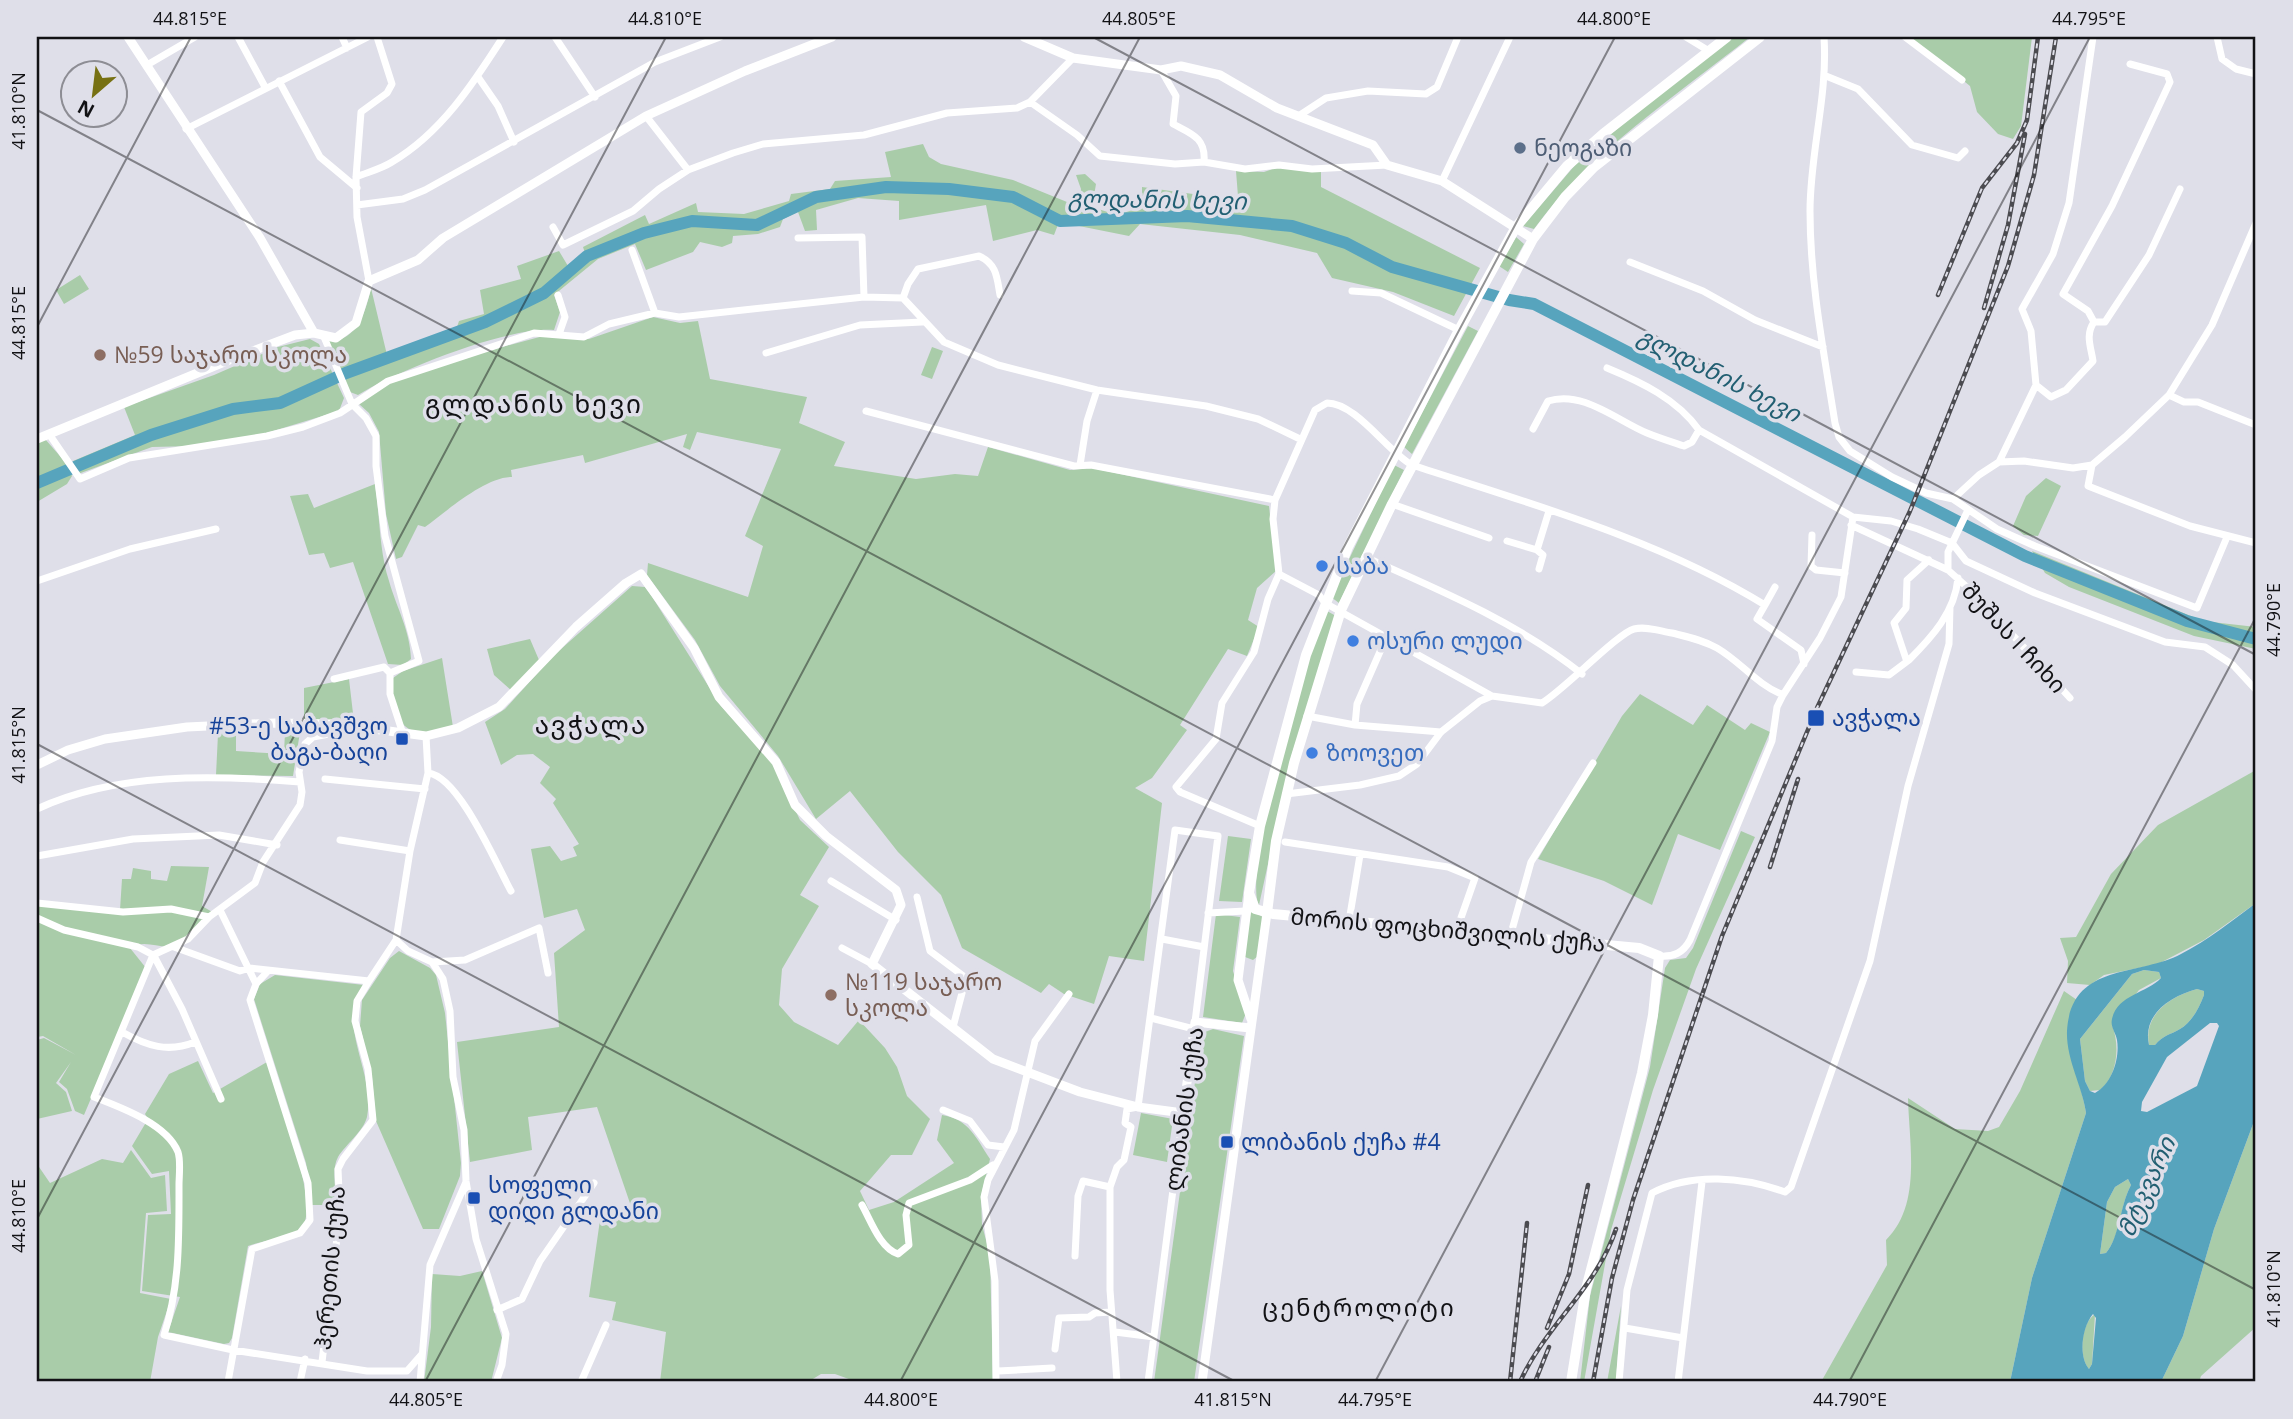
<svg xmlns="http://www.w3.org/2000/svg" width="2293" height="1419" viewBox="0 0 2293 1419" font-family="'Open Sans','Noto Sans Georgian',sans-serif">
	<rect width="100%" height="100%" fill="#dfdfe9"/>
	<path fill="#a9cca9" d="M1732,37H1750C1677,95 1589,153 1534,229L1523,226L1582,157Z
		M1909,37H2032L2021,126L2013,139L1998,134L1977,112L1970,86Z
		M923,144L929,157L941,164L1013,180L1067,202H1079L1081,189L1076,175L1085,174L1096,184L1092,207L1117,215L1142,207V187L1193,194L1194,206L1239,209L1236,171L1264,172L1278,167L1321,172V187L1480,268L1454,316L1393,292L1332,278L1317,253L1240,235L1140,224L1129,236L1059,222L1054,235L1037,230L993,241L986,205L899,220V201L858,198L816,210L817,230L805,231L798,212L783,219L780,227L758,234L733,236L732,243L722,247L700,242L693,252L646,270L635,244L598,259L554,295L560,312L554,330C509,326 398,370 358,395L350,392L328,341C357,342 366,311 371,288L387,355L456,330L459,321L484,314L480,290L521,279L517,266L559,251L568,266L586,256L583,247L645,215L649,224L696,203L698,212L744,214L789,201L791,194L830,189L835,181L891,177L885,152Z
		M1516,237L1524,244L1508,272L1499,266Z
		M80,275L89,289L64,304L56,290Z
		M653,317L680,323L698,321L710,379L807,397L799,423L845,442L834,466L916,479L955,474L978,476L988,447L1070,470L1092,468L1269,506L1276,571L1257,588L1248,620L1259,627L1247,656L1228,649L1180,725L1187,730L1152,778L1135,788L1162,803L1144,961L1109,956L1094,1004L1064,994L1049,984L1041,993L962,948L941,895L898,852L850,791L816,819L778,756L720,686L695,640L647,575L648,563L748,597L763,546L745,536L781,449L697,432L690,450L683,447L687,434L585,463L583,455L511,470L512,477C485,477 447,511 425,527L418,525L402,557L396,559L386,514L379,432L369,413L359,404L397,378L502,347L547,335L589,339Z
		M1468,326L1478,331L1412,454L1404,447Z
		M310,339L319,344L344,398L339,411L260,435L193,446L152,447L78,474L73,461L135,435L124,407L214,375L278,347Z
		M932,347L943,351L932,379L921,375Z
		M45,439L67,464L72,476L67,484L37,502V443Z
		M1394,465L1404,470L1339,603L1331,597Z
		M2046,478L2061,486L2038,536L2024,535L2013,526L2026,496Z
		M375,484C380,516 379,550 389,581C397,609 410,630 411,659L403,665L388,664L353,562L330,568L324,553L309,555L290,496L308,494L314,508Z
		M2032,551L2203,621L2256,627V649L2194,636L2069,587L2045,573Z
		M632,586L645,587L651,595L721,706L772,762L800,820L829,847L800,895L819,906L782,969L779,1005L794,1022L838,1045L859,1020L885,1048L897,1067L907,1096L930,1119L912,1155H891L860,1191L869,1210L894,1202L954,1163L937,1140L942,1115C969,1119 976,1138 990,1159L981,1196L982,1225L990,1255L993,1382H857L835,1374H821L808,1382H660L666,1332L612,1320L616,1302L589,1297L601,1213L633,1212L597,1107L528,1117L532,1150L470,1162L457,1042L559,1027L554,953L585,930L577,909L544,918L531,849L550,846L561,861L577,856L573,847L579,844L553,803L556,799L540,783L550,767L533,754L517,755L501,765L485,722L505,709L552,657Z
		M1327,611L1336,616L1292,754L1259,905C1242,878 1307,644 1327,611Z
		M530,639L539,660L512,691L494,675L487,649Z
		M442,658L453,727C424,737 398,737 394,700C393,692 391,685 393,678L403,671Z
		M349,679L354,722L304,720V688Z
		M1640,694L1693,725L1707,705L1745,730L1751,723L1770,732L1720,850L1678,834L1652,905L1604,881L1538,859L1622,716Z
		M285,731L300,732L293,776L216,775L218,734L236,732V751L284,754Z
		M2256,770V903L2204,940L2158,964L2104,975L2090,985L2067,983L2068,961L2060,938L2076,937L2111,874L2158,825Z
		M1741,831L1755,837L1696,969L1653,1090L1611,1230L1584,1382H1580L1590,1296L1650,1067L1665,968L1670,960L1686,958L1693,948Z
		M1228,836L1251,839L1242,902L1219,901Z
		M171,866L209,867L202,906L214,913L178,945C161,951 146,938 130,948L146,968L84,1115L75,1111L67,1089L59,1082L71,1062L56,1083L66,1092L72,1111L37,1119V1040L44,1038L76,1055L43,1036L37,1037V900L73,908L120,910L122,879H131L133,868L151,871V879L167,881Z
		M1248,907L1264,918L1258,956L1253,960L1245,957Z
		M1216,914L1240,917L1233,971L1246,1013L1242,1023L1203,1017Z
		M399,951L430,968L436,975L445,1013L461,1163L460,1176L439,1229H423L376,1121L372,1077L360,1026L362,1000L390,958Z
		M2144,970L2159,972L2161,978L2139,990L2112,1025C2120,1045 2118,1075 2100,1090L2090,1091L2085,1081L2080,1039L2132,974Z
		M275,975L364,985C335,1027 376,1071 367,1117C363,1132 346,1144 338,1157C331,1170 336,1191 337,1205H312L306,1163L254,999L260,984Z
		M2197,989L2204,991V995C2199,1008 2192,1022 2180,1029C2170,1035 2163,1035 2155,1045H2149C2143,1014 2171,996 2197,989Z
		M2064,991L2077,1000C2056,1043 2080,1071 2086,1113L2032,1278L2010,1382H1821L1887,1265L1886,1240C1922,1205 1909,1144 1908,1098L1955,1129L1988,1131L1999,1127L2020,1091Z
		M1213,1029L1244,1036L1194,1382H1154L1201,1038L1205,1032Z
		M198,1061L213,1093L267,1062C276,1090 324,1211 300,1229C288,1239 263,1240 248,1246L232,1338L229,1343L224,1344L168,1332L180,1297L142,1291L148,1215L171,1214L169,1171L152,1174L132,1146L148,1119L145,1114L169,1074Z
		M1141,1113L1173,1119L1167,1162L1133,1155Z
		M2256,1116V1327L2201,1376L2199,1382H2161L2183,1336L2214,1229Z
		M131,1150L151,1178L165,1175L167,1211L146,1213L140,1293L171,1299L158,1337L150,1382H37V1164L50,1183L102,1159L123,1163Z
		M2128,1179L2131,1185C2119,1208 2121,1235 2106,1253L2100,1254L2107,1202L2115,1187Z
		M482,1271L502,1338L491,1382H424L431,1327L432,1274L460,1276Z
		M1621,1306L1616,1382H1607Z
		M2095,1314L2092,1364L2089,1369C2078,1357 2081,1323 2095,1314Z"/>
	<path fill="#57a4bd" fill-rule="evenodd" d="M2256,903V1116L2214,1229L2183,1336L2161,1382H2010L2032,1278L2086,1113C2082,1085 2066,1060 2067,1031C2071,962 2138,977 2181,954C2208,940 2232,921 2256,903ZM2144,970L2159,972L2161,978C2147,993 2117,995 2112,1019C2110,1027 2116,1033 2117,1040C2120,1058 2112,1084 2095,1093L2090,1091L2085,1081L2080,1039L2132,974ZM2197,989L2204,991V995C2199,1008 2192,1022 2180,1029C2170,1035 2163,1035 2155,1045H2149C2142,1014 2171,996 2197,989ZM2210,1023H2217L2219,1026L2197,1086L2147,1112L2141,1111L2142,1102L2167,1057ZM2128,1179L2131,1185C2119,1208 2120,1236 2106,1253L2100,1254L2107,1202L2115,1187ZM2093,1314L2096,1318L2092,1364L2089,1369C2078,1356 2082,1327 2093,1314Z"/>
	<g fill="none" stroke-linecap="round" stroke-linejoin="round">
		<path stroke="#57a4bd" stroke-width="12" d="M37,483L151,435L233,409L280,403L346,373L485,322L544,293L587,256L644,233L692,221L757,225L816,197L886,187L949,189L1013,197L1060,221L1187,216L1292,226L1346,243L1392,267L1509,300L1534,304L2025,556L2187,621L2256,639"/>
		<path stroke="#fff" stroke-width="7" d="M238,37L265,87
			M342,37L347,48
			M555,37L595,97
			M1686,37L1709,51
			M1824,37C1828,96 1810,152 1810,211C1810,283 1824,353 1835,423L1839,437L1850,451L1892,477L1926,493L1953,499L1997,529L2035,546L2197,608L2227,537
			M1905,37L1962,80
			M2217,37L2222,59L2236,69L2256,74
			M147,65L195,37
			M1826,76L1858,89L1912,145L1958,158L1965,151
			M478,77L498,106L514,142
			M279,81L320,157L357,188
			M1030,102L1077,135L1100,156L1175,164L1204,162C1206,138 1192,134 1173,124L1176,96L1161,70
			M1300,115L1326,98L1368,91L1426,94L1437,87L1458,37
			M646,116L688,170
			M186,129L368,37
			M1204,162L1245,169L1279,165L1312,169L1387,165
			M356,177C368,172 381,169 392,162C441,133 473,84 503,37
			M1442,181L1510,37
			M357,205L403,199L425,190L655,62L720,37
			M553,227L563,245L633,211L659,189L688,170L733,153L763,144L864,135L947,113L1017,108L1030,102L1073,58
			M798,238L862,237L864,297
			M632,250L655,313
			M1630,262L1703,291L1755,320L1823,347
			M369,281L357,217L356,177L361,112L387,93L392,84L377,37
			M1352,291L1381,293L1459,330
			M558,295L565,317L559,334
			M903,298L944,342L998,365L1097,390L1206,406L1258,419L1300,439
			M903,298L908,284L918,269L979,256C997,264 997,278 1000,295
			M2094,322L2088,311L2063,294L2112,206L2170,82L2167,74L2130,64
			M324,337L352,404L366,418L376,436V466L385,536L419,661L390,673
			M766,353L860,325L922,322
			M1607,368C1641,382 1677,399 1699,430L1853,517
			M2036,385L2051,397L2066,390L2093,361C2091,347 2085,335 2094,322H2105L2149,255L2180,189
			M2169,395L2184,402H2198L2256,425
			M866,411L1074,466L1091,465L1275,500
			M1533,429L1548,401C1583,390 1616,420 1647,433C1659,438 1672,442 1684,446L1692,442L1699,430
			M49,434L80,479L129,458L267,436L303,427L340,413L388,381L534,333L584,337L609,324L655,313L679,317L864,297L903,298
			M1999,462L2036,385L2031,331L2022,309L2053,254L2069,203L2093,37
			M1080,465L1087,421L1097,390
			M2092,465L2088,486L2190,526L2256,543
			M1953,499L1979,475L1999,462L2024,461L2073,468L2092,465L2125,437L2169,395L2212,325L2256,223
			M1392,504L1489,538
			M1853,517L1891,521L1918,529L1952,543L1966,561L2035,593L2165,642L2205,647L2233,665L2256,690
			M1851,525L1948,570L1977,596L2070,698
			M1812,535L1811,566L1816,570L1845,573
			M1507,541L1537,550L1549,511
			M1537,550L1543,555L1539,569
			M1365,557C1440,590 1518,623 1582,674
			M1929,560L1907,580L1906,608L1894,623L1906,659L1909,660C1932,637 1955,612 1958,578
			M1948,570V552L1967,512
			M1279,574L1319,595L1325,603L1492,696
			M37,581L130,549L216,529
			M1765,605L1775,587
			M1856,672L1889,675L1909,660
			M390,673V694L403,734
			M334,679L384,667L390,673
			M1307,716L1355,725L1441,732
			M1355,725L1357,704L1386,638
			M428,773C459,776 496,864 511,891
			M325,779L425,789
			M1286,794L1360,785L1399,776L1417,764L1441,732L1480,701L1492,696L1542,703C1565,689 1618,633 1634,629C1646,626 1660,631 1672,633C1688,637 1703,640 1717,648C1741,662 1756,684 1783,695
			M37,809C116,772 214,775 300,782
			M1260,826L1180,792L1176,787L1216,739L1222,703L1254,652L1268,599L1279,574L1273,519L1275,500L1315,410L1327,403C1356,403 1387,451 1412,465C1531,504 1658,539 1765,605L1757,619L1801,650L1804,664
			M340,840L410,851
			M1285,842L1448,867L1475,878L1456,932
			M37,856L133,839L219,835L277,845
			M831,881L896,920
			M917,897L930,951L966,978L953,1027
			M37,903L123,912L171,909L209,917
			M220,910L256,984
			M1208,913L1245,911
			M37,918L64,930L138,947L153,955
			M1349,921L1360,855
			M1510,937L1531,862L1593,763
			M1162,939L1204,947
			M396,940L408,951L432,962L443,979L450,1011L453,1077L464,1130L466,1181L476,1239L506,1334L502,1365L496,1382
			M174,947L240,971L250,968L369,981L396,940L410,851L428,773L426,736
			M842,948L872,964
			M153,955L94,1097C120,1107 167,1124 178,1152C181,1161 179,1176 179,1185C179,1237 180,1286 164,1335L233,1350L367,1371H407L422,1354
			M153,955L188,939L209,917L255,883L263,862L300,805L302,792L299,772L305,744L313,737L329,734L336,724
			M154,956L182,1009L221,1099
			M1659,956C1674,957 1683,953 1690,940L1772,741L1777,707L1783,695L1820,638L1841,597L1853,517
			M432,962L465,960L539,928L548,973
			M1151,1018L1194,1029
			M122,1032C147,1046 168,1053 195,1042
			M943,1110L970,1121L988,1145L1004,1147
			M862,1205C871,1221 880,1248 898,1254L909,1245L906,1215L909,1203L970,1180L993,1165
			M1075,1256L1078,1196L1083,1181L1110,1187
			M497,1310L522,1299L540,1261L594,1183
			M1625,1328L1683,1338
			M1115,1332L1154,1337
			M1055,1349L1059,1318L1089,1317L1095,1313L1111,1312
			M322,1362L340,1213L338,1169L343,1159L373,1120L368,1069L355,1021L357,1001L369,981
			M998,1371L1052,1368
			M228,1382L252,1249L300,1233L310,1220L308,1183L250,1000L256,984L268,971
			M300,1382L305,1359
			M420,1382L430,1265L466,1182
			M581,1382L606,1325
			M996,1382L995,1281L984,1197L988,1180L1014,1130L1035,1041L1069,994
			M1117,1382L1110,1290V1187L1117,1167L1124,1160L1131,1127L1125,1123L1127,1109L1138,1107L1175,830L1218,836L1195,1022
			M1148,1382L1183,1113
			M1619,1382L1627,1290L1652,1193C1692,1172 1744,1177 1785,1192L1791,1187L1870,961L1908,786L1949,644L1950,607
			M1678,1382L1702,1182"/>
		<path stroke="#fff" stroke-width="9" d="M128,37L260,238L314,333L336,338L356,323L369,281L418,260L443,238L646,116L745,71L832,37
			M1024,37L1073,58L1161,70L1181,66L1220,75L1277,108L1373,145L1387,165L1442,181L1533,239
			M37,439L234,358L295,335L314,333
			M37,765L68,750L105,739L187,727L275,723L336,724L426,736L458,728L499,707L576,627L626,583L641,574L694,648L719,697L776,762L795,805L826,836L896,890L901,905L872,964L993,1059L1080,1092L1138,1107L1183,1113L1195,1022L1250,1028
			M1249,893L1238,980L1251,1019
			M1202,1382L1267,913"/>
		<path stroke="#fff" stroke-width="10" d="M1267,913L1276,841L1294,763L1341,610L1392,504L1533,239L1565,197L1594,167L1760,37
			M1571,1382L1586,1289L1642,1073L1653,1015L1659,956L1639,948L1273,914L1255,909L1249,893L1260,826L1306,655L1348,547L1459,330L1516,227L1567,166L1603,134L1727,37"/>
		<defs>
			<path id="rail" d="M1938,295L1982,188L2017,143L2027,120L2038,37
				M1984,308L2008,225L2025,134
				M1770,867L1798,779
				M1547,1328L1569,1274L1588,1185
				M1510,1382L1527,1223
				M1520,1382C1545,1326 1596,1289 1616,1229
				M1535,1382L1549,1347
				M1593,1382L1612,1278L1633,1200L1722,936L1817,708L1910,511L2008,266L2034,175L2056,37"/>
		</defs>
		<use href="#rail" stroke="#4b4b50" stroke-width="4.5"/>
		<use href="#rail" stroke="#dfdfe9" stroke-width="2" stroke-dasharray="5" stroke-linecap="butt"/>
	</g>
	<path fill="none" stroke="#121215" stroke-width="2" stroke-opacity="0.45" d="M1093,37L2256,655M37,110L2256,1290M37,327L191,37M37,744L1236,1382M37,1219L666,37M37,1379L43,1382M425,1382L1140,37M900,1382L1615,37M1375,1382L2090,37M1849,1382L2256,617"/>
	<circle fill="#5c6f8a" stroke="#dfdfe9" stroke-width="2.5" cx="1520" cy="148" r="7"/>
	<g fill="#8d6e63" stroke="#dfdfe9" stroke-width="2.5">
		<circle cx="100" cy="355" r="7"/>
		<circle cx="831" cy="995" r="7"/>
	</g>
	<g fill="#3f7fe0" stroke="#dfdfe9" stroke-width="2.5">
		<circle cx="1322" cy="566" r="7"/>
		<circle cx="1353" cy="641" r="7"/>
		<circle cx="1312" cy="753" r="7"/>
	</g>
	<g fill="#1a4fb4" stroke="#dfdfe9" stroke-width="2.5">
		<rect x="1807" y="709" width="18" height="18" rx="3.5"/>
		<rect x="395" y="732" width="14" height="14" rx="3.5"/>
		<rect x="1220" y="1135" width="14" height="14" rx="3.5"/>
		<rect x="467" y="1191" width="14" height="14" rx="3.5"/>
	</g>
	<g text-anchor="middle" stroke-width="7" stroke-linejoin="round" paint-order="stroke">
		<g font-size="23" fill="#4e5e75" stroke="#dfdfe9" text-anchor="start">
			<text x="1534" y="156">ნეოგაზი</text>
		</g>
		<g font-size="23" fill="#785e54" stroke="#dfdfe9" text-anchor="start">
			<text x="114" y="363">№59 საჯარო სკოლა</text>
			<text x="845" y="990">№119 საჯარო<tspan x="845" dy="26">სკოლა</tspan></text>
		</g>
		<g font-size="23" fill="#366cbe" stroke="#dfdfe9" text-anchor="start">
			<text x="1336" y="574">საბა</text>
			<text x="1367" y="649">ოსური ლუდი</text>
			<text x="1326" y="761">ზოოვეთ</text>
		</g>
		<g font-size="23" fill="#121215" stroke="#dfdfe9">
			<text transform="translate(2014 638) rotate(47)" y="8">შუშას I ჩიხი</text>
			<text transform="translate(1448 930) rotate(5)" y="8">მორის ფოცხიშვილის ქუჩა</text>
			<text transform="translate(1184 1109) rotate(-82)" y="8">ლიბანის ქუჩა</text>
			<text transform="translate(330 1268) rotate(-85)" y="8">ჰერეთის ქუჩა</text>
		</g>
		<g font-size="23" fill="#164399" stroke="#dfdfe9" text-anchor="start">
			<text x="1832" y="726">ავჭალა</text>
			<text x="388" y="734" text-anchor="end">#53-ე საბავშვო<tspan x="388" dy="26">ბაგა-ბაღი</tspan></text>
			<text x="1241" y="1150">ლიბანის ქუჩა #4</text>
			<text x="488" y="1193">სოფელი<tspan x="488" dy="26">დიდი გლდანი</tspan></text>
		</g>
		<g font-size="24" font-style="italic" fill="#225f72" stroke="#dfdfe9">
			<text transform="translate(1157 200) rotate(1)" y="8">გლდანის ხევი</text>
			<text transform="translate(1719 375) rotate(27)" y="8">გლდანის ხევი</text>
			<text transform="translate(2147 1187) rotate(-66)" y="8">მტკვარი</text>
		</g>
		<g font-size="24" letter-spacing="2" fill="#121215" stroke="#dfdfe9">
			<text x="1359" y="1316">ცენტროლიტი</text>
		</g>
		<g font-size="26" letter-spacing="2" fill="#121215" stroke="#dfdfe9">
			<text x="534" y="413">გლდანის ხევი</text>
			<text x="591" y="734">ავჭალა</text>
		</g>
	</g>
	<rect width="2293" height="1419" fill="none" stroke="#dfdfe9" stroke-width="77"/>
	<g transform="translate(94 94) rotate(208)"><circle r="33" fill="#dfdfe9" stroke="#8d8d94" stroke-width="2"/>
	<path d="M0-5L12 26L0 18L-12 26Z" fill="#777113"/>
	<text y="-10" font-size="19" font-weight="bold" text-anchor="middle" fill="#121215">N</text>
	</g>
	<rect x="38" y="38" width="2216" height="1342" fill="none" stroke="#121215" stroke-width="2.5"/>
	<g font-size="18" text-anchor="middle" fill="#121215">
		<text x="190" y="25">44.815°E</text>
		<text x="665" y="25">44.810°E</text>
		<text x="1139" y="25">44.805°E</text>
		<text x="1614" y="25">44.800°E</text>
		<text x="2089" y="25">44.795°E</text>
		<text transform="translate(19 111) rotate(-90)" y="6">41.810°N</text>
		<text transform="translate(19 323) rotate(-90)" y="6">44.815°E</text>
		<text transform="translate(2274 620) rotate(-90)" y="6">44.790°E</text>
		<text transform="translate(19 745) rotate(-90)" y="6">41.815°N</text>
		<text transform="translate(19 1216) rotate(-90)" y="6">44.810°E</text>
		<text transform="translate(2274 1289) rotate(-90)" y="6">41.810°N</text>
		<text x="426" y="1406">44.805°E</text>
		<text x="901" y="1406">44.800°E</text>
		<text x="1233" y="1406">41.815°N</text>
		<text x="1375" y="1406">44.795°E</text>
		<text x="1850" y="1406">44.790°E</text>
	</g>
</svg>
